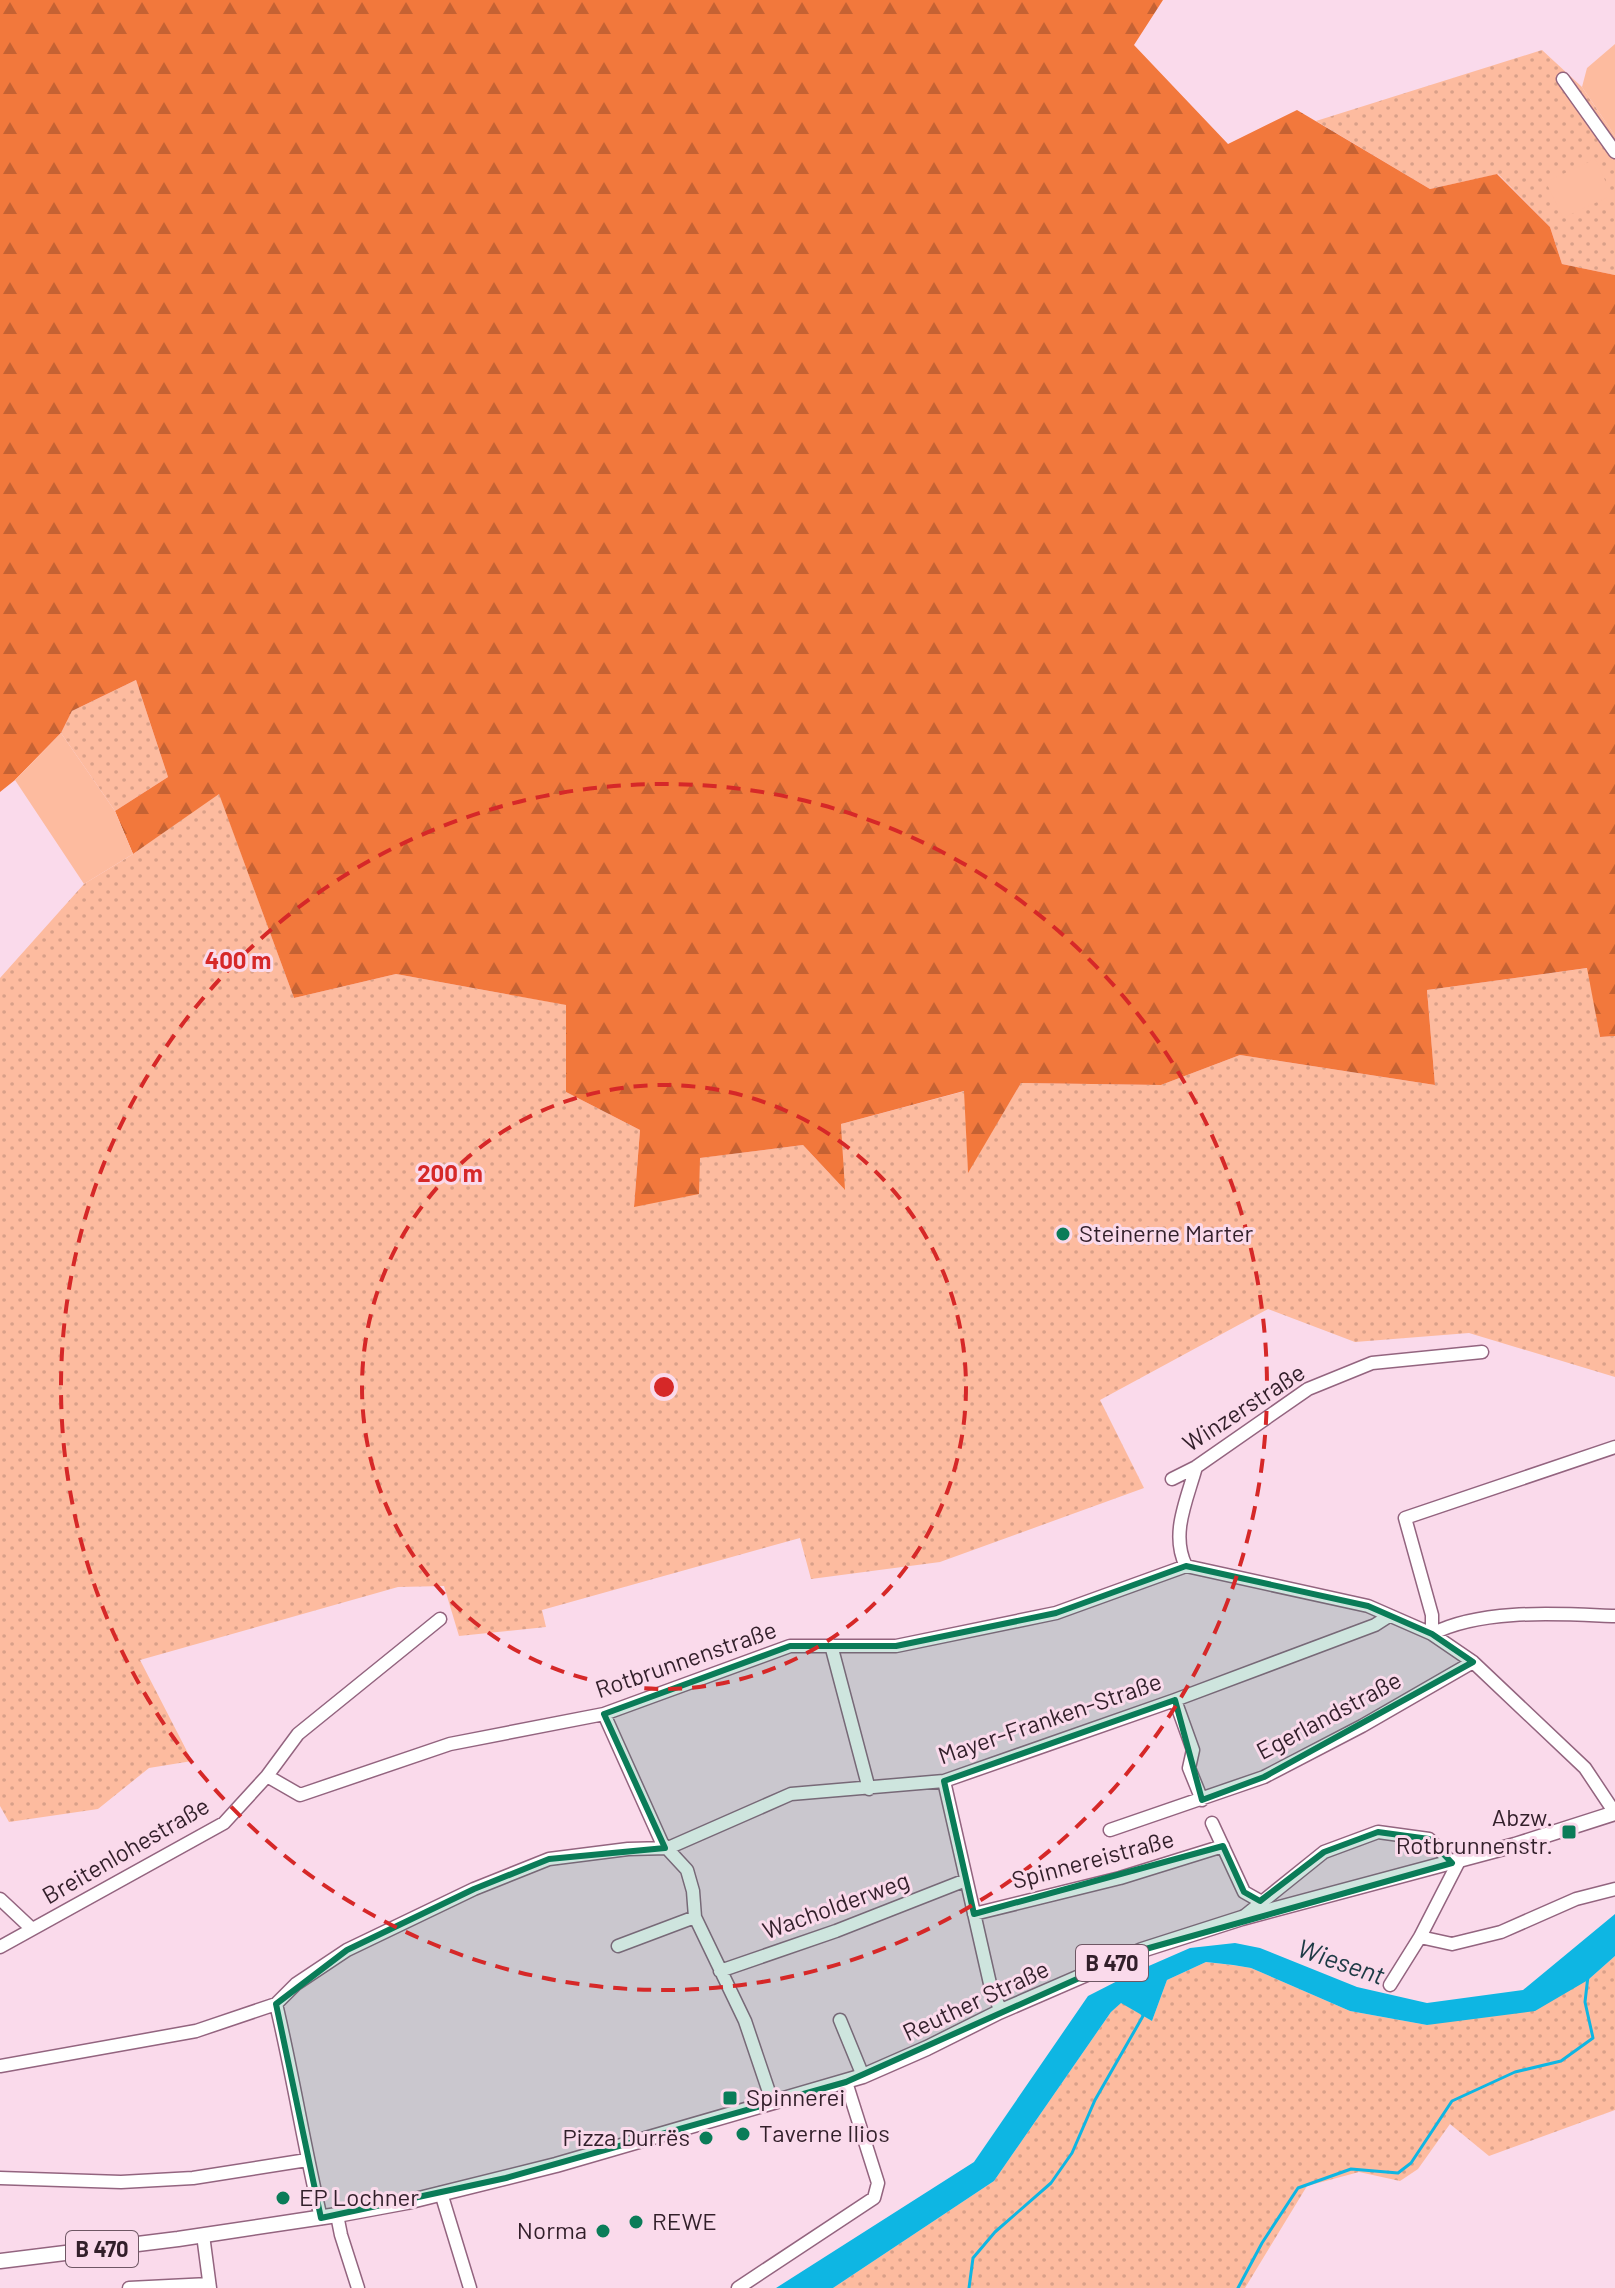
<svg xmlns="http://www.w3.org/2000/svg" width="1615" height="2288" viewBox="0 0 1615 2288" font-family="Barlow,sans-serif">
	<defs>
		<pattern id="grass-dots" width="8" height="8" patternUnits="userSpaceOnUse" patternTransform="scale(2)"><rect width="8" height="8" fill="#fdbb9f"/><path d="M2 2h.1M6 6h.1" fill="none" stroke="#d9a089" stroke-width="1.8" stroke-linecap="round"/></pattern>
		<pattern id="forest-firs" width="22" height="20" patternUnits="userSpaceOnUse" patternTransform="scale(2)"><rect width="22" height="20" fill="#f2783c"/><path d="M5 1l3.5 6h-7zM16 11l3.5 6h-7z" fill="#c56233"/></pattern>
	</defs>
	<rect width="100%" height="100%" fill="#fadaeb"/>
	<path fill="url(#grass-dots)" d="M1542,50L1582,87L1615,136V275L1562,264L1550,227L1498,174L1430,189L1316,121Z
		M136,680L168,777L115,811L61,733L72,711Z
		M219,793L294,998L396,974L567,1005L566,1092L640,1130L634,1206L699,1158L803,1145L844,1189L841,1124L965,1091L968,1171L1021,1083L1161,1085L1240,1055L1435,1085L1427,990L1588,968L1600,1037L1615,1036V1377L1469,1333L1355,1342L1268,1309L1100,1400L1144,1488L940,1562L811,1579L800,1538L542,1610L546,1627L459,1636L444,1586L398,1587L140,1660L192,1761L149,1768L98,1809L9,1822L0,1806V978L84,884L133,854Z
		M1615,1956V2110L1489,2156L1450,2124L1418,2169L1400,2181L1359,2172L1307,2186L1245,2288H833L994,2181L1111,2012L1121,2002L1152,2021L1167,1980L1206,1962L1232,1965L1251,1968L1350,2011L1427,2025L1588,1980Z"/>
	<path fill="url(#forest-firs)" d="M0,0H1163L1134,45L1228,144L1297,110L1430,189L1497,174L1550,227L1562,264L1615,275V1036L1600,1037L1587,968L1427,990L1435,1085L1240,1055L1161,1085L1021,1083L968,1173L964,1091L841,1124L845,1190L803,1145L700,1158L699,1194L634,1207L640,1130L566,1092V1005L396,974L294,998L219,794L133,854L115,811L168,777L136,680L72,711L61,733L15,780L0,792Z"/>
	<path fill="#fdbb9f" d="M1615,44V136L1582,87L1587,68Z
		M1595,159L1612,195L1563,218L1546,182Z
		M61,733L115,811L133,854L84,884L15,780Z"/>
	<path fill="#0eb6e3" d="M1615,1914V1956L1588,1980L1535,2011L1427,2025L1350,2011L1251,1968L1233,1965L1206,1962L1167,1980L1152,2021L1121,2003L1111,2012L994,2181L833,2288H776L974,2162L1088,1996L1135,1972L1190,1948L1235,1943L1260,1948L1357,1987L1427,2003L1523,1990Z"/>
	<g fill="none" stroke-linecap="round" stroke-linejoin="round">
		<path stroke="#0eb6e3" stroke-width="3" d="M969,2288L973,2258L995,2232L1051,2183L1072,2153L1095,2100L1143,2016L1142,2013
			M1238,2288L1262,2243L1298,2188L1351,2169L1398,2173L1411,2163L1452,2101L1515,2072L1561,2061L1593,2038L1585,2002L1588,1976"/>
		<defs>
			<path id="minor" d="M1563,79L1615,152
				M1615,1447L1405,1518L1432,1615V1634C1482,1608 1560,1614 1615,1616
				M1172,1479L1196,1467L1308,1389L1372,1363L1482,1352
				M1186,1566C1170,1534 1187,1500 1196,1467
				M831,1645L869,1789
				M1175,1700L1193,1750L1189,1768L1202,1800
				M604,1714L662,1843L687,1870L693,1891L695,1917L745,2021L772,2101
				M267,1776L300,1795L450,1744L604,1714L790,1646H896L1056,1613L1186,1566L1368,1606L1432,1634L1473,1662L1585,1768L1615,1813
				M944,1781L991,1988L1001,2011
				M1212,1823L1244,1892L1260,1901
				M1110,1830L1264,1777L1362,1726L1473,1662
				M0,1899L32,1929
				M974,1914L1120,1878L1223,1846
				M1242,1918L1324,1852L1378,1832L1429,1839L1452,1863
				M1420,1937L1452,1944L1501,1932L1576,1899L1615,1889
				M618,1946L695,1917
				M0,1947L224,1823L267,1776L298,1734L440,1619
				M720,1971L836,1931L966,1880
				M1390,1985L1420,1937L1459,1861
				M276,2004C293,2075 304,2147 321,2218
				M840,2020L863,2076
				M0,2066L196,2031L276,2004L296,1984L347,1950L474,1889L549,1859L628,1849L668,1848L791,1794L944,1781L1175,1700L1375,1625L1389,1616
				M0,2178L121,2182L193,2178L307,2160
				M441,2193L470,2288
				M337,2215L341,2235L358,2288
				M203,2235L210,2288
				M129,2288L209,2284
				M738,2288L874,2198L878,2183L846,2082"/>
			<path id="major" d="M0,2261L178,2239L337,2215L407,2202L556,2165L863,2076L927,2048L999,2012L1142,1950L1242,1918L1515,1845L1615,1813"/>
		</defs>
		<use href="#minor" stroke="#93647f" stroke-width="15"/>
		<use href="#major" stroke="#93647f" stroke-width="17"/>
		<use href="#minor" stroke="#fff" stroke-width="12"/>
		<use href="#major" stroke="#fff" stroke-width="14"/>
	</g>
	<path fill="#0a7c58" fill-opacity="0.2" stroke="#0a7c58" stroke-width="6" stroke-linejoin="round" d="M1186,1566L1368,1606L1432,1634L1473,1662L1264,1777L1202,1800L1175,1700L944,1781L974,1914L1223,1846L1244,1892L1260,1901L1324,1852L1378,1832L1429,1839L1452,1863L1142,1950L846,2082L506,2178L321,2218L276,2004L347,1950L474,1889L549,1859L665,1848L604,1714L790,1646H896L1056,1613Z"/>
	<g fill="none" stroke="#d62828" stroke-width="4" stroke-dasharray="14 10">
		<circle cx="664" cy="1387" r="302"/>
		<circle cx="664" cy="1387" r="603"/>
	</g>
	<g fill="#0a7c58" stroke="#fadaeb" stroke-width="3">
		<circle cx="1063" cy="1234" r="8"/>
		<rect x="1561" y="1824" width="16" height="16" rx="4"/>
		<rect x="722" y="2090" width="16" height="16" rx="4"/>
		<circle cx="743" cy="2134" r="8"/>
		<circle cx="706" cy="2138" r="8"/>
		<circle cx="283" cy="2198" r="8"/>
		<circle cx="636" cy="2222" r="8"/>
		<circle cx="603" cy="2231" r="8"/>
	</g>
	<g text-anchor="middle" stroke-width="6" stroke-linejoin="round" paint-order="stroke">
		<g fill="#fadaeb" stroke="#6e5764" stroke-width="2">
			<rect x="1076" y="1945" width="72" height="36" rx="6"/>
			<rect x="66" y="2231" width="72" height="36" rx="6"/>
		</g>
		<g font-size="22" font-weight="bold" fill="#321f2a">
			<text x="1112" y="1971">B 470</text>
			<text x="102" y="2257">B 470</text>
		</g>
		<g font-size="24" fill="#321f2a" stroke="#fadaeb" text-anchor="start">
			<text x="1079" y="1242">Steinerne Marter</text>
			<text x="1553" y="1826" text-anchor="end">Abzw.<tspan x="1553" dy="28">Rotbrunnenstr.</tspan></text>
			<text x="746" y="2106">Spinnerei</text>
			<text x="759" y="2142">Taverne Ilios</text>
			<text x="690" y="2146" text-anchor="end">Pizza Durrës</text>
			<text x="299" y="2206">EP Lochner</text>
			<text x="652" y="2230">REWE</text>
			<text x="587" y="2239" text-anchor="end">Norma</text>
		</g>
		<g font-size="24" fill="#321f2a" stroke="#fadaeb">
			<text transform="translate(1244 1408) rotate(-33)" y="8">Winzerstraße</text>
			<text transform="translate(686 1660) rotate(-19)" y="8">Rotbrunnenstraße</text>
			<text transform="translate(1329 1716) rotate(-28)" y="8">Egerlandstraße</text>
			<text transform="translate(1050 1719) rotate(-19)" y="8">Mayer-Franken-Straße</text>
			<text transform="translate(126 1851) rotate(-30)" y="8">Breitenlohestraße</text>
			<text transform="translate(1093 1860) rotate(-15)" y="8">Spinnereistraße</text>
			<text transform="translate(836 1906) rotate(-20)" y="8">Wacholderweg</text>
			<text transform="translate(976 2001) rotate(-25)" y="8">Reuther Straße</text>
		</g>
		<g font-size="26" font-style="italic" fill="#1d3a45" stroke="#fadaeb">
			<text transform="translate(1341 1962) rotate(19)" y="9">Wiesent</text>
		</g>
	</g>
	<circle cx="664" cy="1387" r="12" fill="#d62828" stroke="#fadaeb" stroke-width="4"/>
	<g font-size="24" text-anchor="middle" font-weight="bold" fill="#d62828" stroke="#fadaeb" stroke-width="6" stroke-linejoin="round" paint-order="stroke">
		<text x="238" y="969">400 m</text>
		<text x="450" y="1182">200 m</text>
	</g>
</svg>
